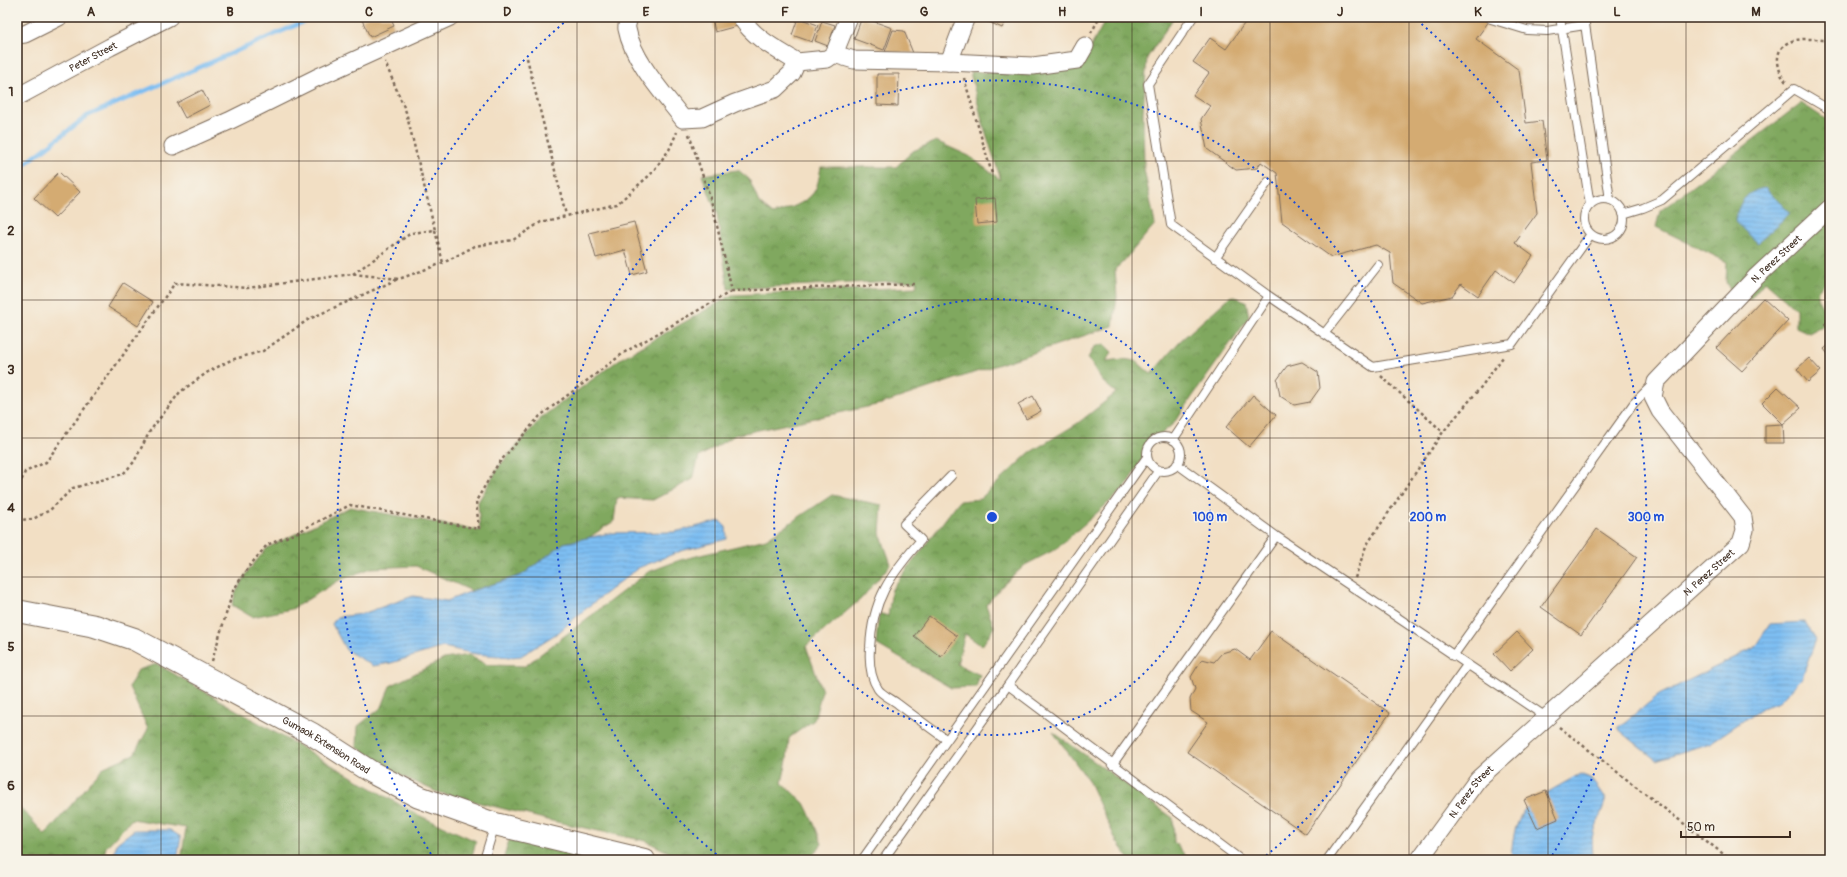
<svg xmlns="http://www.w3.org/2000/svg" width="1847" height="877" viewBox="0 0 1847 877" font-family="Pangolin,sans-serif">
	<defs>
		<pattern id="forest-crowns" width="20" height="18" patternUnits="userSpaceOnUse"><rect width="20" height="18" fill="#80a85e"/><path d="M2 6a3 3 0 1 1 6 0M12 15a3 3 0 1 1 6 0" fill="none" stroke="#6a894d"/></pattern>
		<pattern id="water-rules" width="6" height="5" patternUnits="userSpaceOnUse"><rect width="6" height="5" fill="#7dbef2"/><path d="M0 2.5h6" fill="none" stroke="#6da3cf"/></pattern>
	</defs>
	<rect width="100%" height="100%" fill="#f7f3e8"/>
	<filter id="ink" filterUnits="userSpaceOnUse"><feTurbulence type="fractalNoise" baseFrequency=".025" numOctaves="2"/><feDisplacementMap in="SourceGraphic" scale="8" xChannelSelector="R" yChannelSelector="G"/><feConvolveMatrix kernelMatrix="1 2 1 2 8 2 1 2 1" color-interpolation-filters="sRGB"/></filter>
	<filter id="wash" filterUnits="userSpaceOnUse"><feTurbulence type="fractalNoise" baseFrequency=".012" numOctaves="4" result="noise"/><feDisplacementMap in="SourceGraphic" scale="16" xChannelSelector="R" yChannelSelector="G"/><feGaussianBlur stdDeviation="0.9" result="paint"/><feColorMatrix in="noise" values="0 0 0 0 0 0 0 0 0 0 0 0 0 0 0 0 0 1.4 0 .05"/><feComposite in="paint" operator="in"/></filter>
	<g filter="url(#wash)">
		<rect width="100%" height="100%" fill="#f2dfc4"/>
		<path fill="url(#forest-crowns)" stroke="#5e693e" d="M1107,17H1174L1147,58L1143,112L1144,169L1155,224L1122,263L1115,269L1117,298L1113,326L881,404L735,435L699,457L693,479L653,500L617,498L614,521L588,538L564,543L522,575L472,591L416,566L371,568L338,581L292,609L252,617L232,605L236,592L248,571L267,548L350,507L480,531L478,502L500,465L542,417L620,359L732,295L916,287L917,281H894L728,289L717,214L702,175L738,170L749,179L759,203L773,214C782,212 788,209 797,205C817,195 817,188 821,167H896L913,151L936,141L969,156L1001,180L983,124L970,72H1033L1081,65Z
			M1801,103L1830,122V278L1818,290L1817,298L1825,312L1824,325L1809,333L1796,327V309L1765,281L1750,299L1732,294L1726,282L1727,262L1656,227L1660,211Z
			M1231,296L1246,301L1249,317L1173,424L1154,440L1124,489L1056,549L1025,565L1001,587L986,605L994,627L982,646L965,634L957,664L980,675L976,687L951,688L876,644L879,613L888,616L892,589L959,501L980,499L1029,453L1078,423L1116,393L1102,381L1088,358L1094,347L1104,344L1112,352L1106,361L1123,359L1136,361L1151,374L1180,341Z
			M832,495L882,505L880,533L891,564L861,599L806,646L822,691L814,720L789,738L787,760L782,783L804,803L813,821L822,844L809,860H684L646,841L552,821L437,792L402,776L357,747L358,726L382,707L390,686L444,659L469,655L487,665L525,666L648,572L680,560L766,539Z
			M157,664L418,815L476,841L471,860H181L186,828L132,819L106,847L103,860H17V808H21L45,835L104,767L134,754L148,729L129,687L138,670Z
			M1053,732L1173,818L1174,842L1189,860H1130L1117,842L1088,780Z
			M509,840L599,857L608,860H503Z"/>
		<path fill="url(#water-rules)" stroke="#5c7488" d="M1765,188L1790,213L1758,243L1735,222C1738,203 1746,191 1765,188Z
			M720,521L726,527L727,539L681,551L638,568L583,611L559,632L521,656L510,657L476,654L443,647L391,663L373,666L346,650L332,624L337,617L362,614L413,596L447,601L472,591L522,575L564,543L610,533L674,532Z
			M1805,622L1816,639L1802,678L1779,702L1762,708L1710,743L1656,760L1617,728L1659,695L1754,648L1770,624Z
			M1580,774L1590,778L1606,799L1592,838L1593,859L1511,860C1512,843 1514,823 1525,809C1535,798 1566,782 1580,774Z
			M134,830H170L181,837L177,860H112L117,843Z"/>
		<g fill="none" stroke-linecap="round" stroke-linejoin="round">
			<path stroke="#7dbef2" stroke-width="4.5" d="M17,176L25,164L87,116L315,17"/>
		</g>
		<g id="blocks">
			<path fill="#d4ab72" d="M367,17H390L394,26L370,37L362,20Z
				M712,17H734L737,26L715,32Z
				M862,17L892,28L884,50L854,39Z
				M979,17H1008L1002,28Z
				M1249,17H1492L1476,39L1519,70L1526,123L1542,121L1547,160L1531,162L1537,213L1515,243L1533,256L1514,283L1496,270L1478,296L1461,284L1452,296L1422,303L1393,283L1390,253L1376,245L1331,257L1282,222L1277,173L1261,162L1257,168L1236,170L1207,149L1201,119L1210,106L1193,95L1209,73L1193,62L1210,38L1226,49Z
				M798,18L818,25L812,42L792,35Z
				M822,21L835,25L828,46L815,41Z
				M893,30L904,31L913,53L885,52Z
				M877,74H899L898,106L877,105Z
				M202,90L210,105L185,118L177,103Z
				M59,172L80,192L55,218L34,198Z
				M995,198L997,222L977,224L975,200Z
				M634,222L647,271L632,275L625,250L596,258L589,233Z
				M123,283L153,302L138,326L108,307Z
				M1763,298L1788,321L1742,371L1716,348Z
				M1830,319V331L1824,324Z
				M1830,344V357L1824,349Z
				M1809,358L1821,371L1808,382L1797,369Z
				M1302,362L1318,372L1320,388L1310,402L1294,405L1280,396L1277,380L1287,366Z
				M1778,387L1801,408L1783,424L1784,443H1765V425L1783,424L1762,403Z
				M1253,395L1276,415L1249,447L1226,427Z
				M1033,396L1041,411L1026,419L1018,404Z
				M1597,529L1637,557L1581,635L1541,607Z
				M929,616L957,636L941,657L914,636Z
				M1271,631L1390,713L1306,834L1187,752L1208,722L1191,711L1190,699L1195,689L1191,677L1202,659L1214,662L1222,653L1235,649L1250,660Z
				M1517,632L1533,649L1510,671L1494,654Z
				M1546,791L1558,819L1537,828L1524,800Z"/>
		</g>
	</g>
	<g filter="url(#ink)">
		<use href="#blocks" fill-opacity="0" stroke="#7b6958" stroke-width="1"/>
		<g fill="none" stroke-linecap="round" stroke-linejoin="round">
			<defs>
				<path id="lane" d="M1193,17L1148,84L1171,225L1269,296L1373,367L1512,344L1591,234
					M1560,17L1590,205
					M1584,17L1610,200
					M1491,19L1527,30L1547,31L1585,25
					M1584 219a20 20 0 1 1 40 0a20 20 0 1 1-40 0Z
					M1623,214L1643,208L1662,200L1794,89L1830,110
					M1215,258L1268,182
					M1324,334L1378,265
					M1147 454a17 17 0 1 1 34 0a17 17 0 1 1-34 0Z
					M1173,440L1269,296
					M1177,464L1276,536L1546,717
					M1453,656L1634,403L1652,385
					M1008,685L1159,470
					M947,740C930,728 914,716 898,704C892,699 882,695 878,689C870,677 869,662 870,648C872,600 890,575 921,540L904,524L951,476
					M1112,765L1276,536
					M484,860L495,824
					M862,860L1147,457
					M883,860L1008,685L1241,860
					M1327,860L1467,665"/>
				<g id="street">
					<path d="M629,17C628,21 626,26 627,29C633,61 664,94 683,119L702,118L735,103L775,89L792,73L797,62L827,59L834,54L849,17"/>
					<path d="M741,17C753,38 778,50 797,62"/>
					<path d="M17,35L25,34L59,17"/>
					<path d="M834,54L854,60L949,62L1033,66L1077,60L1085,46"/>
					<path d="M949,62L966,17"/>
					<path id="s1" d="M17,97L110,47L169,17"/>
					<path d="M173,146L229,121L316,78L450,17"/>
					<path id="s2" d="M1419,860L1478,779L1741,543L1745,530L1743,517L1660,411L1653,397L1656,382L1755,278L1830,208"/>
				</g>
				<g id="secondary">
					<path id="s3" d="M17,611L95,626L134,639L312,734L371,772L419,797L495,824L644,860"/>
				</g>
			</defs>
			<use href="#lane" stroke="#7b6958" stroke-width="10"/>
			<use href="#street" stroke="#7b6958" stroke-width="19"/>
			<use href="#secondary" stroke="#7b6958" stroke-width="24"/>
			<path stroke="#7b6958" stroke-width="2.5" stroke-dasharray="3 3" stroke-linecap="butt" d="M1091,33L1100,17
				M527,58L566,215
				M964,78L992,174
				M1786,82C1781,76 1779,70 1778,62C1776,34 1812,38 1830,41
				M689,134L712,204L732,291L914,284
				M435,230L443,263
				M353,274L411,233L435,230L406,112L385,62
				M1381,376L1443,432
				M17,491L25,472L46,462L175,283L247,288L353,274L399,279L443,263L475,246L513,240L541,222L617,204L651,174L669,150L677,132
				M17,520L33,519L50,510L73,488L123,474L134,462L150,431L180,392L208,372L231,360L263,351L309,319L398,279
				M1355,578L1366,546L1443,432L1481,387L1503,357
				M212,661L233,591L247,569L267,545L296,533L350,505L479,529L476,501L498,464L540,416L625,352L732,291
				M1559,727L1731,860"/>
			<use href="#lane" stroke="#fff" stroke-width="8"/>
			<use href="#street" stroke="#fff" stroke-width="17"/>
			<use href="#secondary" stroke="#fff" stroke-width="22"/>
		</g>
	</g>
	<path fill="none" stroke="#3b2a1e" stroke-width="1" stroke-opacity="0.55" d="M161,17V860M299,17V860M438,17V860M577,17V860M715,17V860M854,17V860M993,17V860M1132,17V860M1270,17V860M1409,17V860M1548,17V860M1686,17V860M17,161H1830M17,300H1830M17,438H1830M17,577H1830M17,716H1830"/>
	<g fill="none" stroke="#1d4ed8" stroke-width="2" stroke-dasharray="2 4">
		<circle cx="992" cy="517" r="218"/>
		<path d="M721 858A436 436 0 1 1 1263 858"/>
		<path d="M434 859A654 654 0 0 1 567 20M1417 20A654 654 0 0 1 1550 859"/>
	</g>
	<g text-anchor="middle" stroke-width="3" stroke-linejoin="round" paint-order="stroke">
		<g font-size="10" fill="#3b2a1e" stroke="#f7f3e8">
			<text dy="4" stroke="none"><textPath href="#s1" startOffset="86">Peter Street</textPath></text>
			<text dy="4" stroke="none"><textPath href="#s2" startOffset="818">N. Perez Street</textPath></text>
			<text dy="4" stroke="none"><textPath href="#s2" startOffset="410">N. Perez Street</textPath></text>
			<text dy="4" stroke="none"><textPath href="#s3" startOffset="340">Gumaok Extension Road</textPath></text>
			<text dy="4" stroke="none"><textPath href="#s2" startOffset="86">N. Perez Street</textPath></text>
		</g>
	</g>
	<circle cx="992" cy="517" r="6" fill="#1d4ed8" stroke="#f7f3e8" stroke-width="2"/>
	<g font-size="12" text-anchor="middle" font-weight="bold" fill="#1d4ed8" stroke="#f7f3e8" stroke-width="3" stroke-linejoin="round" paint-order="stroke">
		<text x="1210" y="521">100 m</text>
		<text x="1428" y="521">200 m</text>
		<text x="1646" y="521">300 m</text>
	</g>
	<rect width="1847" height="877" fill="none" stroke="#f7f3e8" stroke-width="44"/>
	<path d="M1681 831v6h109v-6" fill="none" stroke="#3b2a1e" stroke-width="2"/>
	<text x="1687" y="831" font-size="12" fill="#3b2a1e" stroke="#f7f3e8" stroke-width="3" paint-order="stroke">50 m</text>
	<rect x="22" y="22" width="1803" height="833" fill="none" stroke="#3b2a1e" stroke-width="1.5"/>
	<g font-size="13" text-anchor="middle" font-weight="bold" fill="#3b2a1e">
		<text x="91" y="16">A</text>
		<text x="230" y="16">B</text>
		<text x="369" y="16">C</text>
		<text x="507" y="16">D</text>
		<text x="646" y="16">E</text>
		<text x="785" y="16">F</text>
		<text x="924" y="16">G</text>
		<text x="1062" y="16">H</text>
		<text x="1201" y="16">I</text>
		<text x="1340" y="16">J</text>
		<text x="1478" y="16">K</text>
		<text x="1617" y="16">L</text>
		<text x="1756" y="16">M</text>
		<text x="11" y="96">1</text>
		<text x="11" y="235">2</text>
		<text x="11" y="374">3</text>
		<text x="11" y="512">4</text>
		<text x="11" y="651">5</text>
		<text x="11" y="790">6</text>
	</g>
</svg>
